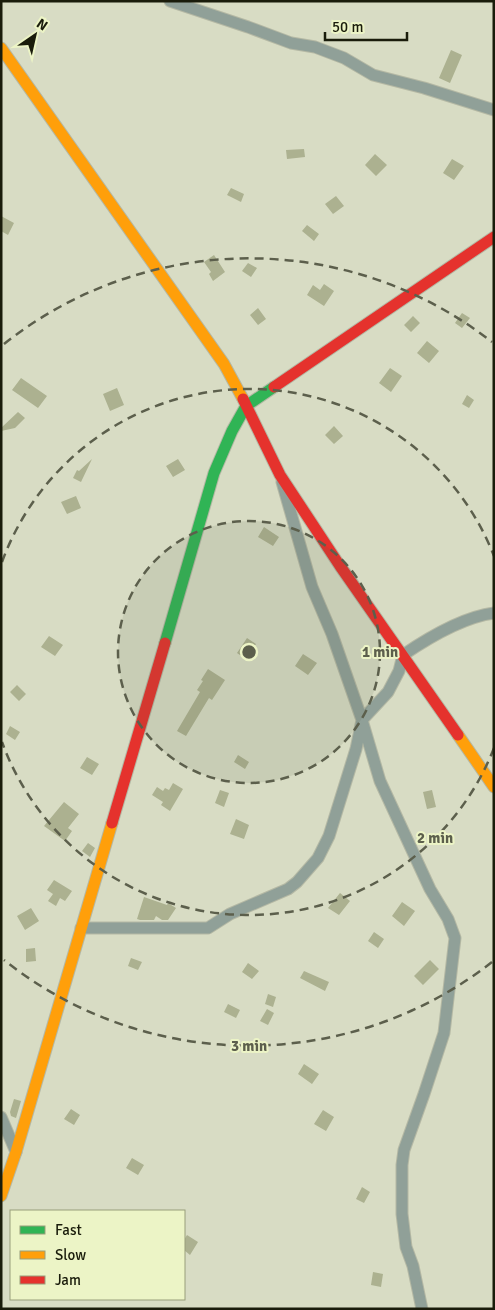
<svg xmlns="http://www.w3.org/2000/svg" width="495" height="1310" viewBox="0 0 495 1310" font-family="Signika,sans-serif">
	<rect width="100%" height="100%" fill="#d8dcc4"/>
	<path fill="#acb190" d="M451,50L462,55L450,83L439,78Z
		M304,149L305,157L287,159L286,150Z
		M375,154L387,165L376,176L365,165Z
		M452,159L464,166L454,180L443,173Z
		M231,188L244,194L241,202L227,195Z
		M336,196L344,206L333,214L325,204Z
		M1,216L14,223L8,235L1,231Z
		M307,225L319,234L314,241L302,231Z
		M214,255L225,272L213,281L209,274L211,272L204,262Z
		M248,263L257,268L251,277L242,271Z
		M324,284L334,291L324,306L307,295L313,285L320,290Z
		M258,308L266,319L258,325L250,315Z
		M462,313L470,318L462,328L455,323Z
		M413,316L420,323L411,332L404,325Z
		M427,341L439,351L429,363L417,353Z
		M390,368L402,376L391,392L379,383Z
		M21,378L47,396L38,408L12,390Z
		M117,388L124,405L110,411L103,394Z
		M467,395L474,400L469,408L462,404Z
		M18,412L25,418L15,428L1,431V428Z
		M334,426L343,436L334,444L325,435Z
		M92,459L81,482L73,478L77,470L79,471Z
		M178,459L185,470L173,477L166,466Z
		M76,496L81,508L67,514L61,502Z
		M264,527L279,537L273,546L258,537Z
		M49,636L63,645L55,656L41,647Z
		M247,638L256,644L246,659L237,653Z
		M303,654L317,663L308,675L295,666Z
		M208,669L225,680L212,700L209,698L186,736L177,731L200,692L197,690L203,681L201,680Z
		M17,685L26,694L19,701L10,692Z
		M10,726L20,732L15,740L6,734Z
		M238,755L249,762L245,769L234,762Z
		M87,757L99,764L92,775L80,768Z
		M173,783L183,789L170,811L161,805L163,802L152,795L157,787L163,791L165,788L169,790Z
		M220,790L229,793L224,807L215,803Z
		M432,790L436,807L427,809L423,792Z
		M64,802L79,814L68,828L72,831L65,841L44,826Z
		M236,819L249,825L244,839L230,834Z
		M88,843L95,848L90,857L82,851Z
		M54,880L72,891L65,901L60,898L56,906L48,901L53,894L47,890Z
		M340,893L350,901L339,915L328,908Z
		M144,897L167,905L168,903L176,908L168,920H162L156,916L154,920H140L137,919Z
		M402,902L415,911L404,926L392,916Z
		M31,908L39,921L25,930L17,916Z
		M374,932L384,939L378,948L368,941Z
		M35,948L36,961L26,962V949Z
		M131,958L142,962L138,970L128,966Z
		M430,960L439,969L423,985L414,976Z
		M248,963L259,971L252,979L242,972Z
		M304,971L329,982L325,991L300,978Z
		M268,994L276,997L273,1007L265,1004Z
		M228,1004L240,1010L236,1018L224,1012Z
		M267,1009L274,1013L268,1025L260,1021Z
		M304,1064L319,1074L312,1084L298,1074Z
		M14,1099L21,1101L16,1118L11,1116L10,1112Z
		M71,1109L80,1115L74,1125L64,1119Z
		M323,1110L334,1117L326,1131L314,1124Z
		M132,1158L144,1165L138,1175L126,1168Z
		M362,1187L370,1192L364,1203L356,1199Z
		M187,1235L198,1242L190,1255L184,1250V1240Z
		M373,1272L383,1274L381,1287L371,1285Z"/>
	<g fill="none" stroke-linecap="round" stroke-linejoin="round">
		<defs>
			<path id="street" d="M170,1L248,27L291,43L315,47L344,58L373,75L424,88L494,110
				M282,482L312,587L332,634L362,720L380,781L430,889L448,919L455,938L444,1033L424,1094L404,1150L402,1165V1214L406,1247L413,1266L422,1309
				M81,928H208L230,914L288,889L297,882L318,858L329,836L356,749L362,720L388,692L399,671L403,655C428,638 463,617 494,613
				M1,1117L16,1152"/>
			<path id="fast" d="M165,643L214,473L232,431L246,406L274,387"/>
			<path id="slow" d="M1,48L224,364L243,399
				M458,735L494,787
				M1,1196L16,1152L112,823"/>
			<path id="jam" d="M274,387L494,237
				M243,399L280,475L340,566L458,735
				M112,823L165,643"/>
		</defs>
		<use href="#street" stroke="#b4b8a4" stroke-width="13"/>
		<use href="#fast" stroke="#b4b8a4" stroke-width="13"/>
		<use href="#slow" stroke="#b4b8a4" stroke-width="13"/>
		<use href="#jam" stroke="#b4b8a4" stroke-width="13"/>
		<use href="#street" stroke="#90a098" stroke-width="11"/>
		<use href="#fast" stroke="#30b455" stroke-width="11"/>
		<use href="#slow" stroke="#ff9f0a" stroke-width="11"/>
		<use href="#jam" stroke="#e5322d" stroke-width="11"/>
	</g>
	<circle cx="249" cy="652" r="131" fill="#5c5f4c" fill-opacity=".12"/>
	<g fill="none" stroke="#5c5f4c" stroke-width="2.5" stroke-dasharray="9 6">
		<circle cx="249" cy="652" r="131"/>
		<path d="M494 748A263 263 0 0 1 2 742M2 562A263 263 0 0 1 494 556"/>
		<path d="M492 962A394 394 0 0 1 4 960M4 344A394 394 0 0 1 492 342"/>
	</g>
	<circle cx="249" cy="652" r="8" fill="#5c5f4c" stroke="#ecf4c6" stroke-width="2.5"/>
	<g font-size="15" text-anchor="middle" font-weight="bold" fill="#5c5f4c" stroke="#ecf4c6" stroke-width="4" stroke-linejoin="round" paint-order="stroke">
		<text x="380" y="657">1 min</text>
		<text x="435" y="843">2 min</text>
		<text x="249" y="1051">3 min</text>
	</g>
	<rect width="495" height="1310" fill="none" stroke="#1a1c0b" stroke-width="5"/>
	<rect x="10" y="1210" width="175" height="90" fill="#ecf4c6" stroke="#989e7b"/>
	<rect x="20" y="1226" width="25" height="8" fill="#30b455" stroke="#989e7b"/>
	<text x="55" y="1235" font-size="15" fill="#1a1c0b">Fast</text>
	<rect x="20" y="1251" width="25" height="8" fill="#ff9f0a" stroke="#989e7b"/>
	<text x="55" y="1260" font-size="15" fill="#1a1c0b">Slow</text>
	<rect x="20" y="1276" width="25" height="8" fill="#e5322d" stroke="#989e7b"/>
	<text x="55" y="1285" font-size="15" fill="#1a1c0b">Jam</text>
	<g transform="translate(35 35) rotate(34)" stroke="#ecf4c6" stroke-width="4" paint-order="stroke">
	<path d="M0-4L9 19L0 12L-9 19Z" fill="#1a1c0b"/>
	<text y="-8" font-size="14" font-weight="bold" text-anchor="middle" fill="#1a1c0b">N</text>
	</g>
	<path d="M325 32v8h82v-8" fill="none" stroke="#1a1c0b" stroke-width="2.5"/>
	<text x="332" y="32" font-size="15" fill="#1a1c0b" stroke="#ecf4c6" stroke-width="4" paint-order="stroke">50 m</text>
</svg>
